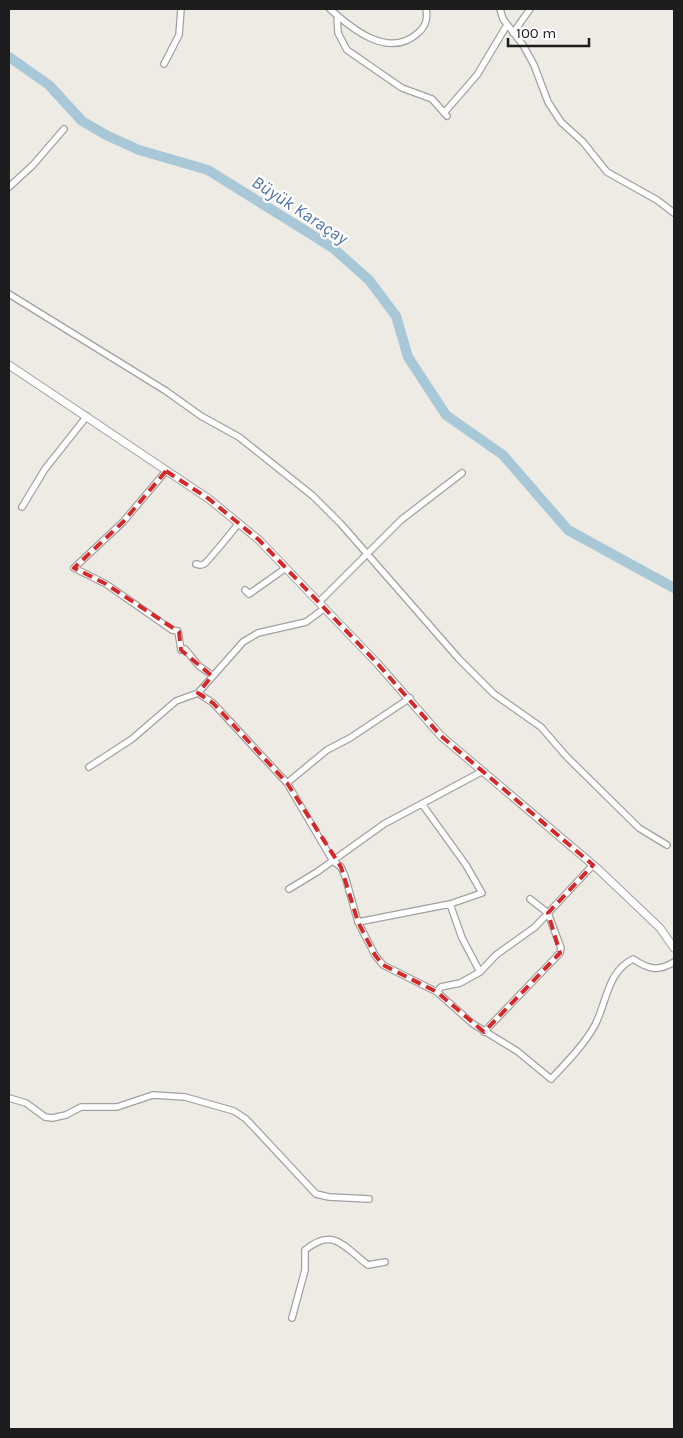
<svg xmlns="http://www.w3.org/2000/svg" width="683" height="1438" viewBox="0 0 683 1438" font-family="Karla,sans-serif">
	<rect width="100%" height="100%" fill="#edebe4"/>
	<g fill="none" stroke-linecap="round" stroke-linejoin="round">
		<path stroke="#a8c8d7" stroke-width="10" d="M9,57L49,85L82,121L106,135L139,150L208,170L333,248L369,280L396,316L408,357L446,415L503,455L568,530L674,588"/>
		<defs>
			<path id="minor" d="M330,9C353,30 389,59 418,33C426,26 428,19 426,9
				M500,9L503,19L523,45L534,65L548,102L561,122L583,142L607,172L657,200L674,213
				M337,15L338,33L347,50L402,88L432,99L447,116
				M513,33L530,9
				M164,64L179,35L181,9
				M444,113L477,75L507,25
				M9,187L33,165L64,129
				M9,294L166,391L201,416L239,437L313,496L341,524L459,659L494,694L541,727L566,756L639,828L667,845
				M166,471L123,522L74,568L106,584L172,630L178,631L181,650L185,649L199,666L212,675
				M22,507L45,469L87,416
				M196,564C200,565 200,566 204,564C207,563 234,529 239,523
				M245,590L249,594L286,568
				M319,602L401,520L462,473
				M198,693L213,703L287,783L333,861L341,867L345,876L358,922L375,955L383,965L437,992L473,1024L517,1051L551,1079C567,1062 584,1045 595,1025C607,1002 607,972 633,959C648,969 658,972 674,962
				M89,767L132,739L176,701L198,693L243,642L258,633L306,622L325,608
				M287,783L327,750L350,738L410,698
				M289,889L317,872L384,824L483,771
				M450,904L462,938L480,972
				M358,922L450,904L482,893L466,865L422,804
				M437,992L441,987L460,983L480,972L496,955L535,927L593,865
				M484,1032L560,953L561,948L548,913L530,899
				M9,1098L26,1103L45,1117L52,1118L66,1115L81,1107H117L153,1095L185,1097L234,1111L246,1119L316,1194L329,1197L369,1199
				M292,1318L305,1270V1250C334,1226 345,1248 368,1265L385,1262"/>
			<path id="tertiary" d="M9,365L209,499L259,540L377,663L441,736L598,869L660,928L674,948"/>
		</defs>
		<use href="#minor" stroke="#a1a1a1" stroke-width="8"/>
		<use href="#tertiary" stroke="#a1a1a1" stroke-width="9"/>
		<use href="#minor" stroke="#fff" stroke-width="5.5"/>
		<use href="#tertiary" stroke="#fff" stroke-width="7"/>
	</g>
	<path fill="none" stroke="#d62828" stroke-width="4" stroke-dasharray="10 6" stroke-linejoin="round" d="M166,471L209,499L259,540L377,663L441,736L593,865L548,913L560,953L484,1032L437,992L383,965L375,955L358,922L341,867L287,783L213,703L198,693L212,676L181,650L179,632L106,584L74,568L123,522Z"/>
	<g text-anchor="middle" stroke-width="4.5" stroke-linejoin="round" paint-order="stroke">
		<g font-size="18" font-style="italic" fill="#5374a4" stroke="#fff">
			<text transform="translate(300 210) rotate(33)" y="6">Büyük Karaçay</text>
		</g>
	</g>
	<rect width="683" height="1438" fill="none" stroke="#1d1d1d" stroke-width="20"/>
	<path d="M508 38v8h81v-8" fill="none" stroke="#1d1d1d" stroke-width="2.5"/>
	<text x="516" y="38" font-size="15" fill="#1d1d1d" stroke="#ffffff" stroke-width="4" paint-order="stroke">100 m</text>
</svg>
